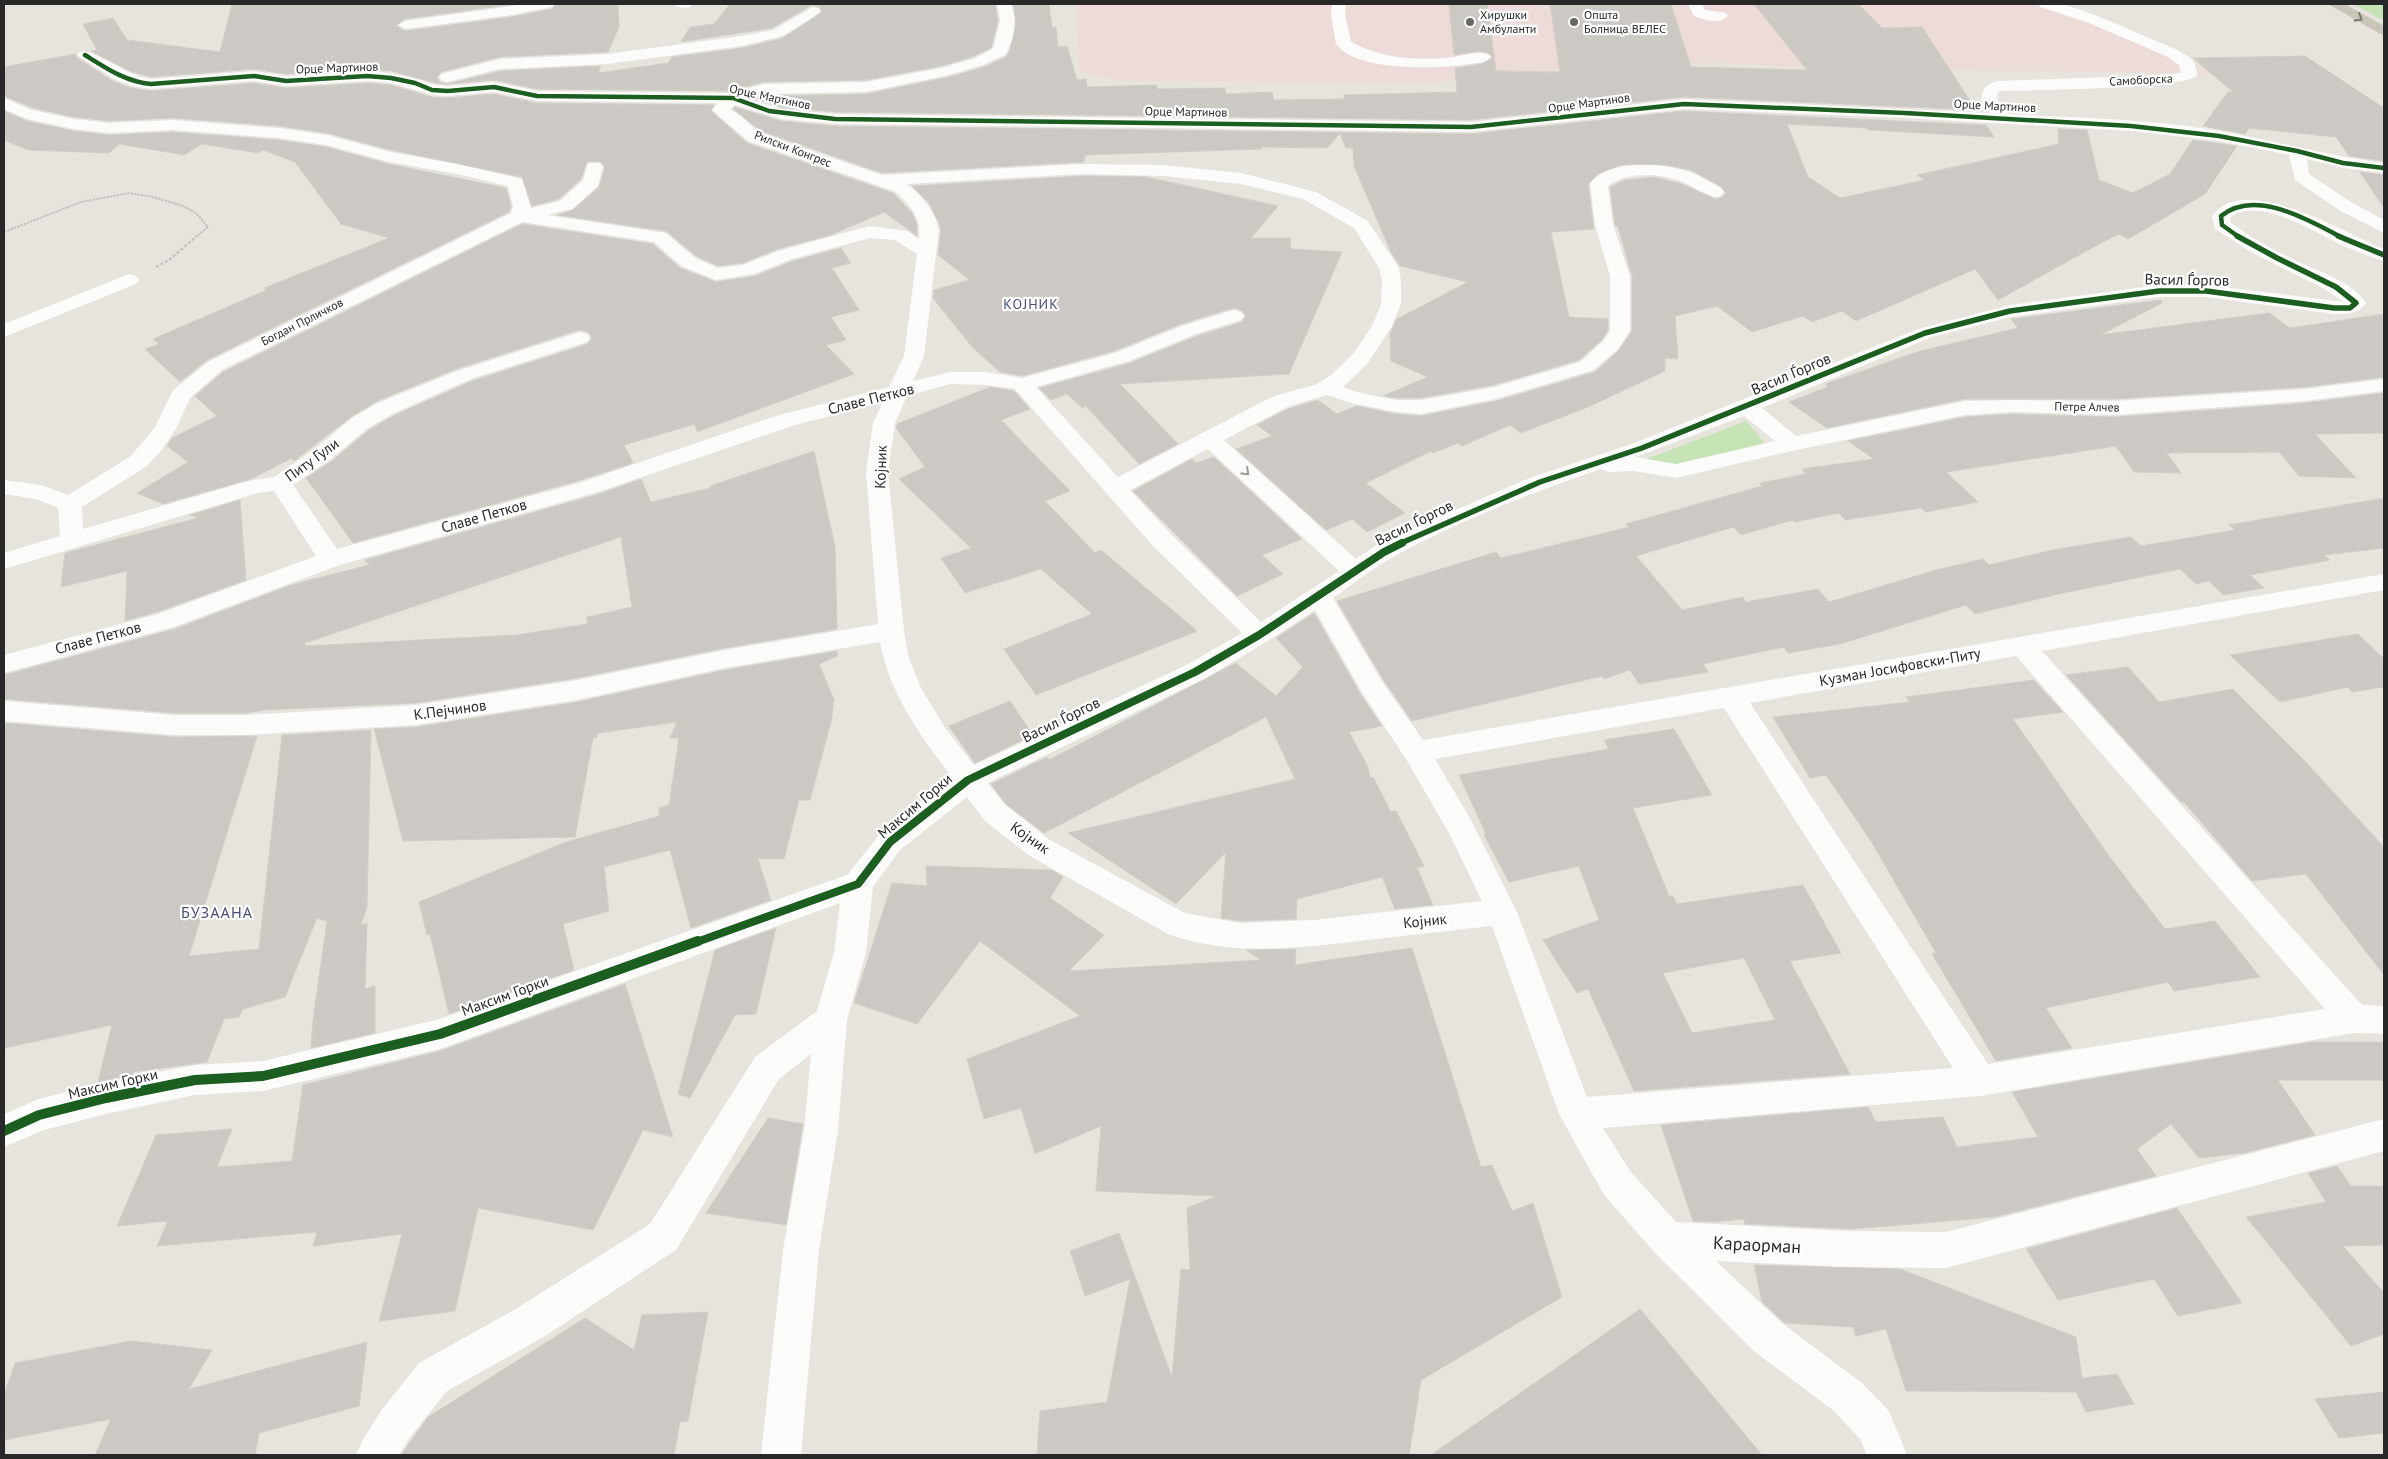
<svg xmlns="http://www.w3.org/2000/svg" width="2388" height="1459" viewBox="0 0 2388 1459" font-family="'PT Sans',sans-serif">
	<rect width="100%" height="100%" fill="#e7e3dd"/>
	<path fill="#eddbd9" d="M1076,4H2045L2152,50L2220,74L1784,67L1718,62L1491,73L1434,83L1127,81L1080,72Z"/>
	<path fill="#c6e3b5" d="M2354,4H2384V19H2380Z
		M1746,421L1764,442L1728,458L1676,471L1634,464Z"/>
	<path fill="#ccc9c4" stroke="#d2cfc9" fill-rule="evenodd" d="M232,4H514L405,19L396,26L405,31L511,17L552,9L556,4H618L619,27L608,52L500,57L441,72L437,78L440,82L447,84L500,71L601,66L598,73L668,63L672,57L742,48L783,38L822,12L820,7L812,5L772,28L681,42L690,27L714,24L730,4H995L998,21L991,48L972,57L941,66L866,80L764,82L730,91L537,89L494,80L448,84L435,83L391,71L367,69L286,74L254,69L151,77L132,72L91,51L97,50L83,24L113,18L127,40L220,52Z
		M1013,4H1049L1052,28L1056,27L1058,47L1067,46L1077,80L1086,79L1087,87L1157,85V89L1225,88L1226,94L1272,92L1274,100L1344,99V95L1457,92L1455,68L1482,64L1493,57L1488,53L1479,51L1454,55L1449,4H1487L1496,71L1560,72L1550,4H1671L1691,67L1807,70L1754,4H1858L1882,28L1922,27L1976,110L1684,97L1471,120L835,112L782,107L753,98L764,96L866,94L949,77L984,67L1006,57L1010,50L1016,23Z
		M76,54V57L113,81L131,88L151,91L254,83L286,88L367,83L391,85L432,97L448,98L494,94L537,103L714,105L711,111L747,143L893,193L912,213L917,225V236L884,212L831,235L778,249L743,263L718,266L696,256L666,231L557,215L573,210L599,187L605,167L600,161L587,162L581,179L559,199L532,206L522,177L391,150L327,133L279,126L172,118L109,121L74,117L33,108L4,96V67Z
		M2305,56L2384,108V161L2349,156L2336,137L2249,128L2245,134L2203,126L2228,92H2233L2193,58Z
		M735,107L781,121L835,126L1471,134L1684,111L1986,125L1994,137L1868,130L1867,128L1787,124L1808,177L1840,198L1925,180L1917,175L2059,144L2058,129L2087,130L2099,180L2133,193L2170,174L2193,140L2237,146L2205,194L2128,239L2119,234L2099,244L1998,300L1975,269L1856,321L1842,311L1812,322L1803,316L1752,332L1717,306L1675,316L1678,359L1665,358V371L1588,407L1521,433L1510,425L1462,446L1458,443L1433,453L1431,451L1366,483L1405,513L1367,532L1352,519L1326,530L1236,449L1272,436L1257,425L1288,409L1318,400L1337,414L1357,406L1396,414L1421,416L1496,401L1595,372L1619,350L1632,331V276L1618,227L1615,225L1610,187L1625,180L1655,177L1682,184L1715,199L1721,198L1726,193L1722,187L1691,170L1666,165H1622L1598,174L1588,184L1594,229L1551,232L1569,317L1608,319V330L1602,340L1579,360L1494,385L1421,398H1396L1383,396L1428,377L1391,361L1390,333L1397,319L1468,282L1400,266L1391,252L1354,166L1353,148H1346L1340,133L1327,148L1261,147L1262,149L1085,155L1084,162L882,173L761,131L733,109Z
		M4,111L27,121L74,131L109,135L172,132L279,140L326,147L389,164L506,188L511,206L509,212L207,360L180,382L145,349L159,344L153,339L267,290L264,288L389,238L341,224L295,162L263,150L258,153L202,144L184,155L119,144L109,153L28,150L4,140Z
		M2360,172L2384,175V208Z
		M1081,176L1147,177L1278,206L1251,238H1290L1291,249L1342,252L1289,374L1120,384L1178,444L1139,464L1086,406L1082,408L1067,394L1051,400L1039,388L1130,363L1197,336L1242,322L1246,316L1242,311L1235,308L1226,310L1181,324L1114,351L1022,376L1000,372L973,348L933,298L934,290L970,280L938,255L941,230L939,223L929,203L912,186Z
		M522,224L653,244L680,268L716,282L755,276L793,261L841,248L851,263L832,268L859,310L831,317L846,340L826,345L854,374L697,432L695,424L624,445L633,463L581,480L353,543L306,478L332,461L369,430L395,415L472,381L588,344L592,337L588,332L579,330L456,369L377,401L351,417L294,461L292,458L251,479L163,504L137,493L188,462L167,446L172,438L217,416L195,396L223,372Z
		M2161,300L2162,303L2100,335L2269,313L2290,328L2384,314V377L2305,387L2114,399H1965L1827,428L1789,402L1828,387L1825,384L1920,351L2018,328L2011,319Z
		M990,387L1014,391L1030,409L1001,420L1070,491L1045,501L1095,553L1101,550L1197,631L1036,695L1004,649L1092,614L1041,569L965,593L941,558L971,548L899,479L925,467L896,428L897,424Z
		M2384,393V433L2315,434L2356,478L2299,476L2279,452L2167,453L2181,473L2134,472L2116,446L1946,472L1978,502L1926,512L1921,508L1845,520L1839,513L1795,522L1793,520L1741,535L1733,527L1636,556L1682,610L1743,597L1746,602L1818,589L1829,602L1936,570L1983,559L1989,565L2052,550L2131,537L2141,546L2235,530L2229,525L2384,498V548L2324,555L2330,560L2250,575L2264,588L2223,595L2209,581L2196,584L2180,569L2063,593L1975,614L1966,605L1840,644L1788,653L1784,647L1703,664L1708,672L1639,684L1630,670L1604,679L1602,676L1412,721L1383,679L1337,601L1496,552L1501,558L1629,527L1626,524L1762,486L1760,483L1806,474L1802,469L1874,459L1848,441L1965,417L2013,414L2114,417L2305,403Z
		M814,451L835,547L837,629L725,648L577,678L416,703L265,710L246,713H174L4,699V675L175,629L291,585L369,565L365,560L599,494L641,479L651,502L711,488L710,486ZM621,537L632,607L587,617V624L517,635L305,646V643Z
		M1214,457L1302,539L1262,555L1283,574L1237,596L1133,491L1192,459L1196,463Z
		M240,500L246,580L157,612L125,621L127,571L61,587L65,553L198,518L190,515Z
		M1314,613L1361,695L1382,726L1349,732L1368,767L1370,778L1373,777L1391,812L1396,811L1424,866L1417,868L1433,905L1395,909L1382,877L1297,899L1296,919L1240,921L1221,918L1226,852L1176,904L1068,833L1295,779L1266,717L1044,833L1006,804L991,784L1047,757L1049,760L1236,663L1276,696L1303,667L1276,638Z
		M2358,634L2384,659V687L2352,692L2348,687L2280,702L2230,655Z
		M837,651V656L819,664L834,700L831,722L810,800H799L784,859H758L771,900L691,928L670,850L604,867L609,911L563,924L574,970L449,1014L430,934L427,935L419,902L566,842L659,816V808L669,805L679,738H670L677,722L598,733L597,737L593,738L575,837L403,841L374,729L416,727L577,702L725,670Z
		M2128,667L2159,702L2233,689L2300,756L2384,847V975L2306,874L2252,881L2184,802L2182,803L2066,675Z
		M2034,680L2063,712L2013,719L2109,856L2165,929L2215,921L2260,977L2174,991L2168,982L2046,1008L2072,1048L1996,1061L1932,954L1936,953L1871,841L1826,775L1810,778L1773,717L1910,702L1906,697Z
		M1010,701L1033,735L975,763L949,726Z
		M4,723L174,737L257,736L189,956L259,949L282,735L371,730L367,907L361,925L367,923L365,989L375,986V1033L311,1048L313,1020L327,921L317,918L285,997L243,1009L239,1017L224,1019L207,1062L133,1072L132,1075L98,1082L112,1025L4,1048Z
		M1674,729L1712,795L1633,808L1669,896H1673L1677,904L1803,885L1841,953L1790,961L1850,1074L1634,1091L1588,989L1577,993L1543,940L1599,920L1579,866L1509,882L1484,835L1486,834L1459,775L1609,749L1604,740ZM1744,958L1775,1020L1692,1033L1663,973Z
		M926,866L1052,870L1063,877L1050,898L1104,935L1069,971L1261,960L1246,950L1296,949L1295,965L1412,948L1481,1167L1492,1165L1512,1211L1533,1203L1562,1297L1421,1380L1409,1455H1037L1040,1411L1107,1402L1130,1279L1085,1296L1070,1251L1119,1233L1172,1377L1181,1269L1190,1270L1187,1208L1217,1196L1096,1191L1101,1126L1035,1154L1021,1108L984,1119L967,1059L1080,1016L980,941L917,1024L854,1003L892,883L927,886Z
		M776,928L756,1014L735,1015L690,1098L678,1094L715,950Z
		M625,984L673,1137L643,1130L593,1230L478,1208L455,1311L379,1321L402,1234L313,1246L317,1232L157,1246L168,1221L117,1226L156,1135L232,1129L217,1167L292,1161L303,1085L440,1051Z
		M2312,1042H2384V1080H2278L2315,1135L2244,1153L2199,1158L2171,1124L2137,1149L2156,1176L1995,1217L1852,1229L1745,1224L1744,1219L1713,1222L1693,1221L1661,1125L1868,1107L1876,1122L1943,1117L1957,1147L2038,1137L2012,1092Z
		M768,1118L803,1124L786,1225L706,1213Z
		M2337,1166L2351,1186H2384V1245L2343,1246L2384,1293V1334L2351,1346L2246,1217L2326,1202L2308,1173Z
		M2177,1208L2242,1303L2178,1316L2154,1279L2058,1300L2026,1249Z
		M1754,1265L1900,1269L2076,1337L2082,1378L2117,1374L2134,1404L2086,1412L2076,1392L1906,1391L1886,1329L1856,1336L1853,1327L1785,1323L1762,1302Z
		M1640,1309L1762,1455H1431L1562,1364Z
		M708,1312L688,1421L680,1422L674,1455H401L428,1417L585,1318L634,1350L642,1315Z
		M131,1341L212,1350L189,1389L367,1342L359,1406L259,1433L255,1455H95L111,1419L4,1440V1395L15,1363Z
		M2384,1392V1433L2339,1438L2315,1399Z"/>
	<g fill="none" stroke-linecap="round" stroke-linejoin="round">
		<path stroke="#c4c3c3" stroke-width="2" stroke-dasharray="2.5 1" stroke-linecap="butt" d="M4,232L81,202L129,193L153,197L183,206L196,213L208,227L196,237"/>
		<path stroke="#c4c3c3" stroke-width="2.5" stroke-dasharray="3 2" stroke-linecap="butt" d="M156,267L169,260L197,236"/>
		<path fill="#fbfbfa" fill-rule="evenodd" d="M526,4H554L552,7L511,15L405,29L398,25L405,21Z
			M675,4H695L688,8L677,7Z
			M997,4H1011C1018,18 1014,42 1005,55L983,65L949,75L866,92L764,94L746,98L782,109L835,114L1471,122L1684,99L1991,113L1981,100C1982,88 1986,84 1998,81L2147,76L2181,73L2179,65L2166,56L2089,23L2040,7L2038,4C2045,4 2054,3 2060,4C2091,11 2120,26 2149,38C2163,44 2179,49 2190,58C2194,62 2198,71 2197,75C2191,89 2024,90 2001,91L1998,92L1997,99L2009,114C2080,118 2151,119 2221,131C2276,141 2329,156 2384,163V173L2343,168L2307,159L2309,174L2351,202L2384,220V233L2339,210L2295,180L2289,155L2219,141L2131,131L1905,118L1684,109L1471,132L835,124L782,119L735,105L730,109L741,116L760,133L882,175L1081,164L1163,165L1241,173L1316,192L1368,221L1399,268L1401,281V304L1392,326L1368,363L1343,387L1356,392L1396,400H1421L1494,387L1580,362L1603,341L1610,331V276L1595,225L1590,184C1608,158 1664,163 1690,172C1701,176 1711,183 1721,188L1724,192L1721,196L1715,197C1704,194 1694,187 1683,182C1662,173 1627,171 1608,186L1613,225L1630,276V331L1618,349L1594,370L1495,399L1421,414L1396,412L1351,403L1327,395L1287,407L1224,440L1356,559L1375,546L1418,526L1532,477L1634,443L1918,329L2010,305L2159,285H2206L2344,302L2321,287L2251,252L2215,229L2212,216C2244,170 2346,234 2384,249V261C2371,257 2357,252 2344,246C2317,234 2258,194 2230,218L2231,223C2253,239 2277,252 2301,263C2324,274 2351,281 2366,303C2358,315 2347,314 2334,314L2206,297H2159L2011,317L1932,337L1762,408L1796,436L1965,401L2013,400L2114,401L2305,389L2384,379V391L2305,401L2114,415L2013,412L1965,415L1792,451L1676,478L1634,471L1610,472L1601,469C1533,492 1456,522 1393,557C1372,569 1353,584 1333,598L1381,680L1423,740L2384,574V590L2042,651L2362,1005L2384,1006V1034L2354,1033L1980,1096L1603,1128L1630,1171L1676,1222L1846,1231L1946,1232L2384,1119V1151L1946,1268L1846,1267L1716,1261L1783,1324L1862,1383L1889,1411L1907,1455H1867L1860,1439L1834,1411L1755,1352L1655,1253L1604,1195L1559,1114L1492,926C1450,931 1409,935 1367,940C1301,948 1232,957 1168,934L1030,856L985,821L967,797L900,850L873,887L866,952L847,1020L838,1130L819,1250L801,1455H761L783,1250L804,1130L811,1054L779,1079L676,1250L542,1338L447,1391L411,1436L399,1455H356L362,1441L383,1408L419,1363L514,1310L650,1224L755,1057L817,1011L834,952L840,903L440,1049L263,1091L195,1095L106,1114L44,1130L4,1147V1114L39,1099L106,1082L195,1065L263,1061L440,1019L847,875L880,834L952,777C921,737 889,693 880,642L725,668L577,700L416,725L246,735H174L4,721V701L174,715H246L416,705L577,680L725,650L878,624L866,472L873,423L883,402L792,426L598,492L340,565L174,627L4,673V655L158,614L316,556L274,491L258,493L4,569V553L60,536L58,508L36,499L4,494V480L41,485L68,495L131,456L155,427L173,390L208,362L511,213L513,206L508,186L457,174L389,162L326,145L279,138L172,130L109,133L74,129L27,119L4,109V98L32,110L74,119L109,123L172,120L279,128L327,135L391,152L457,164L522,179L531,208L560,201L583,180L588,163H600L603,167L598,186L572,209L547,215L666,233L695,258L718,268L743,265L778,251L870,226L907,231L919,239C922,219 910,203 894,191L748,141L712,110L718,103L537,101L494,92L448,96L432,95L391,83L367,81L286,86L254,81L151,89L132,86L114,79L77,55L80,52C94,48 127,77 151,79L254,71L286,76L367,71L391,73L421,80L435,85L448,86L494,82L537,91L730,93L764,84L866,82L941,68L973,59L993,49L1000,21ZM1081,174L1163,176L1241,184L1303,199L1354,228L1379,268L1382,281L1381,304L1372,326L1353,354L1331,375L1315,385L1277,395L1262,402L1118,477L1036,387L1129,361L1196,334L1241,320L1244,316L1241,312L1234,310L1227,312L1182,326L1115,353L1022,378L986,372H950L913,381L924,356L939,230C936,212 921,195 907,184ZM522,222L654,242L681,266L716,280L754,274L792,259L870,238L895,240L917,254L904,356L889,387L776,416L582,482L337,549L293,485L331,459L368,428L394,413L471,379L587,342L590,338L587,334L580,332L457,371L378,403L352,418L315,449L274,477L248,481L83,529L82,507L147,466L161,451L177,427L190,398L222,370ZM950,384L986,385L1015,389L1152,545L1242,633L1186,665L974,765L946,729L922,690L909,659L904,631L888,472L895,423L907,396ZM1744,416L1775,441L1676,464L1636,457ZM1208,449L1339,571L1261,622L1170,533L1130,490ZM1315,610L1363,694L1406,759L1449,833L1482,901L1314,920L1240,923L1185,913L1050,840L1005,805L988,783L1204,679L1268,641ZM2016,656L2325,1009L1988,1064L1750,703ZM1724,708L1953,1068L1587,1097L1517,912L1471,820L1435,759Z
			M1332,4H1346L1345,15L1351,42C1383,59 1418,61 1454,57C1463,56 1484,48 1491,57C1486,63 1477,63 1470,64C1439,69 1356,72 1336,44L1331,15Z
			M1688,4H1702L1705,10L1726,13L1728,16C1720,25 1704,20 1694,16Z
			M813,7L818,8L820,11L818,14L783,36L742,46L607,64L500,69L447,82L441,80L439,77L441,74L500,59L607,54L742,36L773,30Z
			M129,274L136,276L139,280L136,284L4,337V324Z"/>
		<path fill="#c9c5b8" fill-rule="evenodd" d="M2328,4H2345L2384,26V36Z"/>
		<defs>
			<path id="cycleway-far3" d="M85,55C106,68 126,82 151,84L254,76L286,81L367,76L391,78L415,83L432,90L448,91L494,87L537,96L733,98L769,111L835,119L1471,127L1684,104L1905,113L2131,126L2219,136L2297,151L2343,163L2384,168
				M2239,237L2222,225L2221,216C2255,188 2308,220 2341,237"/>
			<path id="cycleway-far2" d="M2338,236L2384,255
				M1399,544L1540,482L1642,448L1925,333L2010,311L2159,291H2206L2334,308H2350L2356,303L2336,287L2277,258L2237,236"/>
			<path id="cycleway-far1" d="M694,943L858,884L890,842L968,780L1195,672L1259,635L1384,552L1402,543"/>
			<path id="cycleway" d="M4,1131L39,1115L106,1098L195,1080L263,1076L440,1034L698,941"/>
		</defs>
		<use href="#cycleway-far3" stroke="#fff" stroke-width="6"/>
		<use href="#cycleway-far2" stroke="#fff" stroke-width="8"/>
		<use href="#cycleway-far1" stroke="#fff" stroke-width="11"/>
		<use href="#cycleway" stroke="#fff" stroke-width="13"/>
		<use href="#cycleway-far3" stroke="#1b5e20" stroke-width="4.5"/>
		<use href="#cycleway-far2" stroke="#1b5e20" stroke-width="5.5"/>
		<use href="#cycleway-far1" stroke="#1b5e20" stroke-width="8"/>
		<use href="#cycleway" stroke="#1b5e20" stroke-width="10"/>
	</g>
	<defs><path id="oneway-chevron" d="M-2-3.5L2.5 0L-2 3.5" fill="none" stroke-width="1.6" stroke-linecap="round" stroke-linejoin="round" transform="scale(1.25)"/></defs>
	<use stroke="#787670" href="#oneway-chevron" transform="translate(2359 18) rotate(30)"/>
	<use stroke="#9c9c9c" href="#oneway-chevron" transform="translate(1246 472) rotate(43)"/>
	<g fill="#6b6967" stroke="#fff" stroke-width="2">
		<circle cx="1470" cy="22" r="5"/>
		<circle cx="1574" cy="22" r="5"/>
	</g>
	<g text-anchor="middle" stroke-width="4.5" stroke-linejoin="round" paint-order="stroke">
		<g font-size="12" fill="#282828" stroke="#fff" text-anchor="start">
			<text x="1480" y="19">Хирушки<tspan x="1480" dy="14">Амбуланти</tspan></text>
			<text x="1584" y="19">Општа<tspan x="1584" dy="14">Болница ВЕЛЕС</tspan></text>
		</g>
		<g font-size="12" fill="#282828" stroke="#fff">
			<text transform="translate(337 68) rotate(-2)" y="4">Орце Мартинов</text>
			<text transform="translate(2141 80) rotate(-3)" y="4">Самоборска</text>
			<text transform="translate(770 97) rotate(12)" y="4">Орце Мартинов</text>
			<text transform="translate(1589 103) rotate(-8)" y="4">Орце Мартинов</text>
			<text transform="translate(1995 106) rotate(3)" y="4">Орце Мартинов</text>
			<text transform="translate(1186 112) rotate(1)" y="4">Орце Мартинов</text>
			<text transform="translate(793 149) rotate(21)" y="4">Рилски Конгрес</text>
			<text transform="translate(302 322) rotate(-27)" y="4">Богдан Прличков</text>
			<text transform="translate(2087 407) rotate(1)" y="4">Петре Алчев</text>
		</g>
		<g font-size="14" letter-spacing="1" fill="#484f78" stroke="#fff">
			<text x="1031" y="309">КОЈНИК</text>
		</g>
		<g font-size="15" fill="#282828" stroke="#fff">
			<text transform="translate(2187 280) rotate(1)" y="5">Васил Ѓоргов</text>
			<text transform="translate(1791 374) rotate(-23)" y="5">Васил Ѓоргов</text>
			<text transform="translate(871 399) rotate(-14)" y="5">Славе Петков</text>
			<text transform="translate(312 460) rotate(-36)" y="5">Питу Гули</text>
			<text transform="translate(881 467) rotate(-88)" y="5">Којник</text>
			<text transform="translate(484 516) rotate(-16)" y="5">Славе Петков</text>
			<text transform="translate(1414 523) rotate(-26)" y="5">Васил Ѓоргов</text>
			<text transform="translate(98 638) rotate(-15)" y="5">Славе Петков</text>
			<text transform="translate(1900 667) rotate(-10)" y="5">Кузман Јосифовски-Питу</text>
			<text transform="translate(450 710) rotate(-8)" y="5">К.Пејчинов</text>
			<text transform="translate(1061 720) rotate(-26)" y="5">Васил Ѓоргов</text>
			<text transform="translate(915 806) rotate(-40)" y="5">Максим Горки</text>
			<text transform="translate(1030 838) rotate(35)" y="5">Којник</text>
			<text transform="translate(1425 921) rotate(-6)" y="5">Којник</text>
			<text transform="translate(505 996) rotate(-20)" y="5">Максим Горки</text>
			<text transform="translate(113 1084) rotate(-13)" y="5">Максим Горки</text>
		</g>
		<g font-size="16" letter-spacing="1" fill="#484f78" stroke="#fff">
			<text x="217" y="918">БУЗААНА</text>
		</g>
		<g font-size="18" fill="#282828" stroke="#fff">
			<text transform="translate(1757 1245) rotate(3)" y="6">Караорман</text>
		</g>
	</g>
	<rect width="2388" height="1459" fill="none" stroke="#282828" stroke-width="10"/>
</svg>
